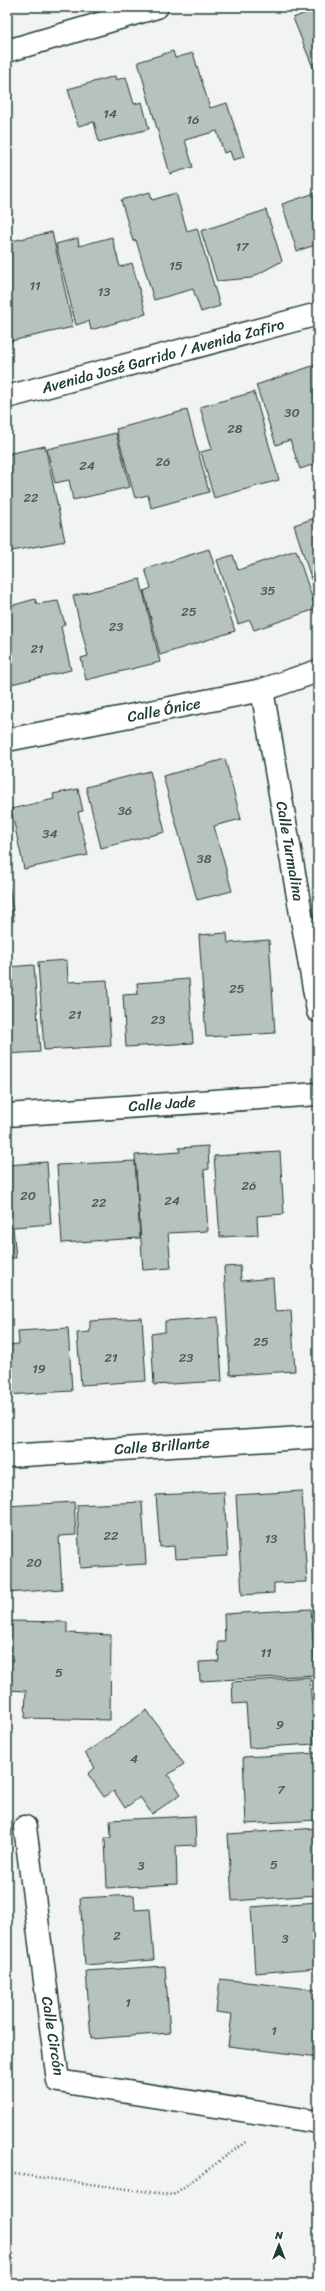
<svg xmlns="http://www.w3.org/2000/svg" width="325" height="2291" viewBox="0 0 325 2291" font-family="Sriracha,sans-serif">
	<rect width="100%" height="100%" fill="#f2f3f3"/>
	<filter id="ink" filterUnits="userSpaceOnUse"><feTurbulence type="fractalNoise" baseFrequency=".025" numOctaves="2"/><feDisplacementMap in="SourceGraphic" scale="8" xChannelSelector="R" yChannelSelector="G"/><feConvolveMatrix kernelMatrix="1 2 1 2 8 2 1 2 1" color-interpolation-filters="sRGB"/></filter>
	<g filter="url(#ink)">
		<path fill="#b7c1bd" stroke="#1f3d34" d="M318,8V69L314,70L293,18Z
			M173,51L175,58L193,53L210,108L227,103L244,157L233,160L230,151L224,153L217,131L185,140L193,167L170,174L138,62Z
			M115,76L116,80L126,77L134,104L142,102L149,129L99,142L94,122L78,126L68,89Z
			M150,192L152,200L176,193L187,231L197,228L220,306L201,312L193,289L154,300L136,240L133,241L121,200Z
			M318,192V244L297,251L282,204Z
			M266,210L282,261L251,278L217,281L201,231Z
			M52,232L73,327L7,342V242Z
			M112,237L120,267L132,263L146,314L91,330L89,321L76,325L56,244L78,238L79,246Z
			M318,364V463L300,469L290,440L276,445L256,385Z
			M254,392L279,480L214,498L201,452L212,449L200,407Z
			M187,410L209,492L151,508L148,495L135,498L116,429Z
			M116,433L130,487L73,500L69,480L55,483L47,449Z
			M45,446L65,541L7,552V454Z
			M318,517V600L294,525Z
			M209,549L235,631L160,655L144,591L151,588L145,569Z
			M296,550L316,609L254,630L250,620L238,624L217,560L233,555L238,570Z
			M140,579L160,662L86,680L81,658L88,656L73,596Z
			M35,599L37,604L58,601L65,624L61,627L71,670L7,685V607Z
			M225,759L241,819L214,826L232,891L197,900L163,776Z
			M150,771L165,832L101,848L86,787Z
			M78,789L83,811L78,812L88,855L24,869L11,809L54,799L53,794Z
			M7,868L14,921L7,922Z
			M227,933L228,943L269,940L275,1033L206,1037L199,935Z
			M67,960L68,982L107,980L111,1046L44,1050L38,962Z
			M34,965L40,1052L7,1054V967Z
			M189,979L193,1043L126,1047L123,995L138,994L137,983Z
			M208,1146L209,1169L204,1170L208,1231L168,1233L171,1268L143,1270L135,1155L180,1152L179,1148Z
			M280,1152L284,1214L257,1216L258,1235L220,1237L214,1156Z
			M135,1161L140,1238L62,1243L57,1165Z
			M47,1162L51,1224L13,1227L16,1258H7V1165Z
			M240,1266L241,1281L273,1278L275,1311L291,1310L295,1371L230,1375L224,1267Z
			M218,1317L222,1381L154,1385L151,1334L165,1332V1321Z
			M142,1318L146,1381L81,1385L77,1333L90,1332V1321Z
			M68,1328L72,1391L7,1395V1345L19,1344L18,1331Z
			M302,1491L307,1582L274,1583V1593L242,1595L236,1495Z
			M224,1492L228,1556L175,1559L174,1546L160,1547L156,1495Z
			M74,1502L76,1535L59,1536L62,1589L7,1593V1506Z
			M142,1502L146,1564L80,1568L77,1505Z
			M311,1609L315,1675L200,1681L199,1662L219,1661L218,1642H225L224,1614Z
			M7,1621L67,1622V1633L111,1635L110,1720L25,1718L26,1691L7,1690Z
			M310,1677L314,1744L249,1748L246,1703L233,1704L232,1682Z
			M147,1710L184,1764L168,1775L181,1794L152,1814L140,1797L125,1808L114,1791L104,1797L88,1774L95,1768L85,1753Z
			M318,1753V1820L246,1824L243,1757Z
			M195,1816L196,1845L176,1846L177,1884L107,1888L105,1838H111L110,1820Z
			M318,1828V1895L232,1901L228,1834Z
			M134,1895L135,1910L150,1909L154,1960L85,1965L80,1898Z
			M318,1902V1968L255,1973L251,1907Z
			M165,1966L170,2033L91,2039L86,1971Z
			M220,1979L318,1990V2057L228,2046L232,2014L216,2012Z"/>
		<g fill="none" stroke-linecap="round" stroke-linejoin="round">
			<defs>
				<path id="minor" d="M7,51L157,7
					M7,397L318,314
					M262,690L318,1011
					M7,740L262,690L318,671
					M7,1115L318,1094
					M7,1456L318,1437
					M25,1827L58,2081L318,2122"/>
			</defs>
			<use href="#minor" stroke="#1f3d34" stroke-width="25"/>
			<path stroke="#1f3d34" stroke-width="2.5" stroke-dasharray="1 3" stroke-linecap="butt" d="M7,2173L173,2195L247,2141"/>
			<use href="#minor" stroke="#fff" stroke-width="22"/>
		</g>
	</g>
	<g text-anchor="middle" stroke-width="3" stroke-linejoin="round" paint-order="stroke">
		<g font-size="13" fill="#455e56">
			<text x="110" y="118">14</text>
			<text x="193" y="124">16</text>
			<text x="242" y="251">17</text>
			<text x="176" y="270">15</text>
			<text x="35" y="290">11</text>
			<text x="104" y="296">13</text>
			<text x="292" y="417">30</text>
			<text x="235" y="433">28</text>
			<text x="163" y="466">26</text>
			<text x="87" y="470">24</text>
			<text x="31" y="502">22</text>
			<text x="268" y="595">35</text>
			<text x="189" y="616">25</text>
			<text x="116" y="631">23</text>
			<text x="37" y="653">21</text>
			<text x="125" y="815">36</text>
			<text x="50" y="838">34</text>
			<text x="204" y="863">38</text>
			<text x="237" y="993">25</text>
			<text x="75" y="1019">21</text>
			<text x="158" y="1024">23</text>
			<text x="249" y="1190">26</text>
			<text x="28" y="1200">20</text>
			<text x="172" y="1205">24</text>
			<text x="99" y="1207">22</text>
			<text x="261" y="1346">25</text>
			<text x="111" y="1362">21</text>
			<text x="186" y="1362">23</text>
			<text x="39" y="1373">19</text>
			<text x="111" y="1540">22</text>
			<text x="271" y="1543">13</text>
			<text x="34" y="1567">20</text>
			<text x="266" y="1657">11</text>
			<text x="59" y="1677">5</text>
			<text x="280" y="1729">9</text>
			<text x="134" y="1763">4</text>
			<text x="281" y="1794">7</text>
			<text x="274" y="1869">5</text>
			<text x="141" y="1870">3</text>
			<text x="117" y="1940">2</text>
			<text x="285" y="1943">3</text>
			<text x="128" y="2007">1</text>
			<text x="274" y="2035">1</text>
		</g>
		<g font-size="15" fill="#1f3d34" stroke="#fff">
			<text transform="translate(163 356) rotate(-15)" y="5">Avenida José Garrido / Avenida Zafiro</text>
			<text transform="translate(164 710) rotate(-11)" y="5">Calle Ónice</text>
			<text transform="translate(290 851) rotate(80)" y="5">Calle Turmalina</text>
			<text transform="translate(162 1104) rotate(-4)" y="5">Calle Jade</text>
			<text transform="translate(162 1446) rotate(-4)" y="5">Calle Brillante</text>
			<text transform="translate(53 2036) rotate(81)" y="5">Calle Circón</text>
		</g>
	</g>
	<rect width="325" height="2291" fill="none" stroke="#fff" stroke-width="24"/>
	<rect x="12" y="12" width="301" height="2267" fill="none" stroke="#1f3d34" stroke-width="1.5" filter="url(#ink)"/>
	<g transform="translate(279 2245)" stroke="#ffffff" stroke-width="3" paint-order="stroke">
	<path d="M0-3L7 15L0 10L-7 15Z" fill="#1f3d34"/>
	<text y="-6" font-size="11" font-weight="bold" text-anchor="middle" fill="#1f3d34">N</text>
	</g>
</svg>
